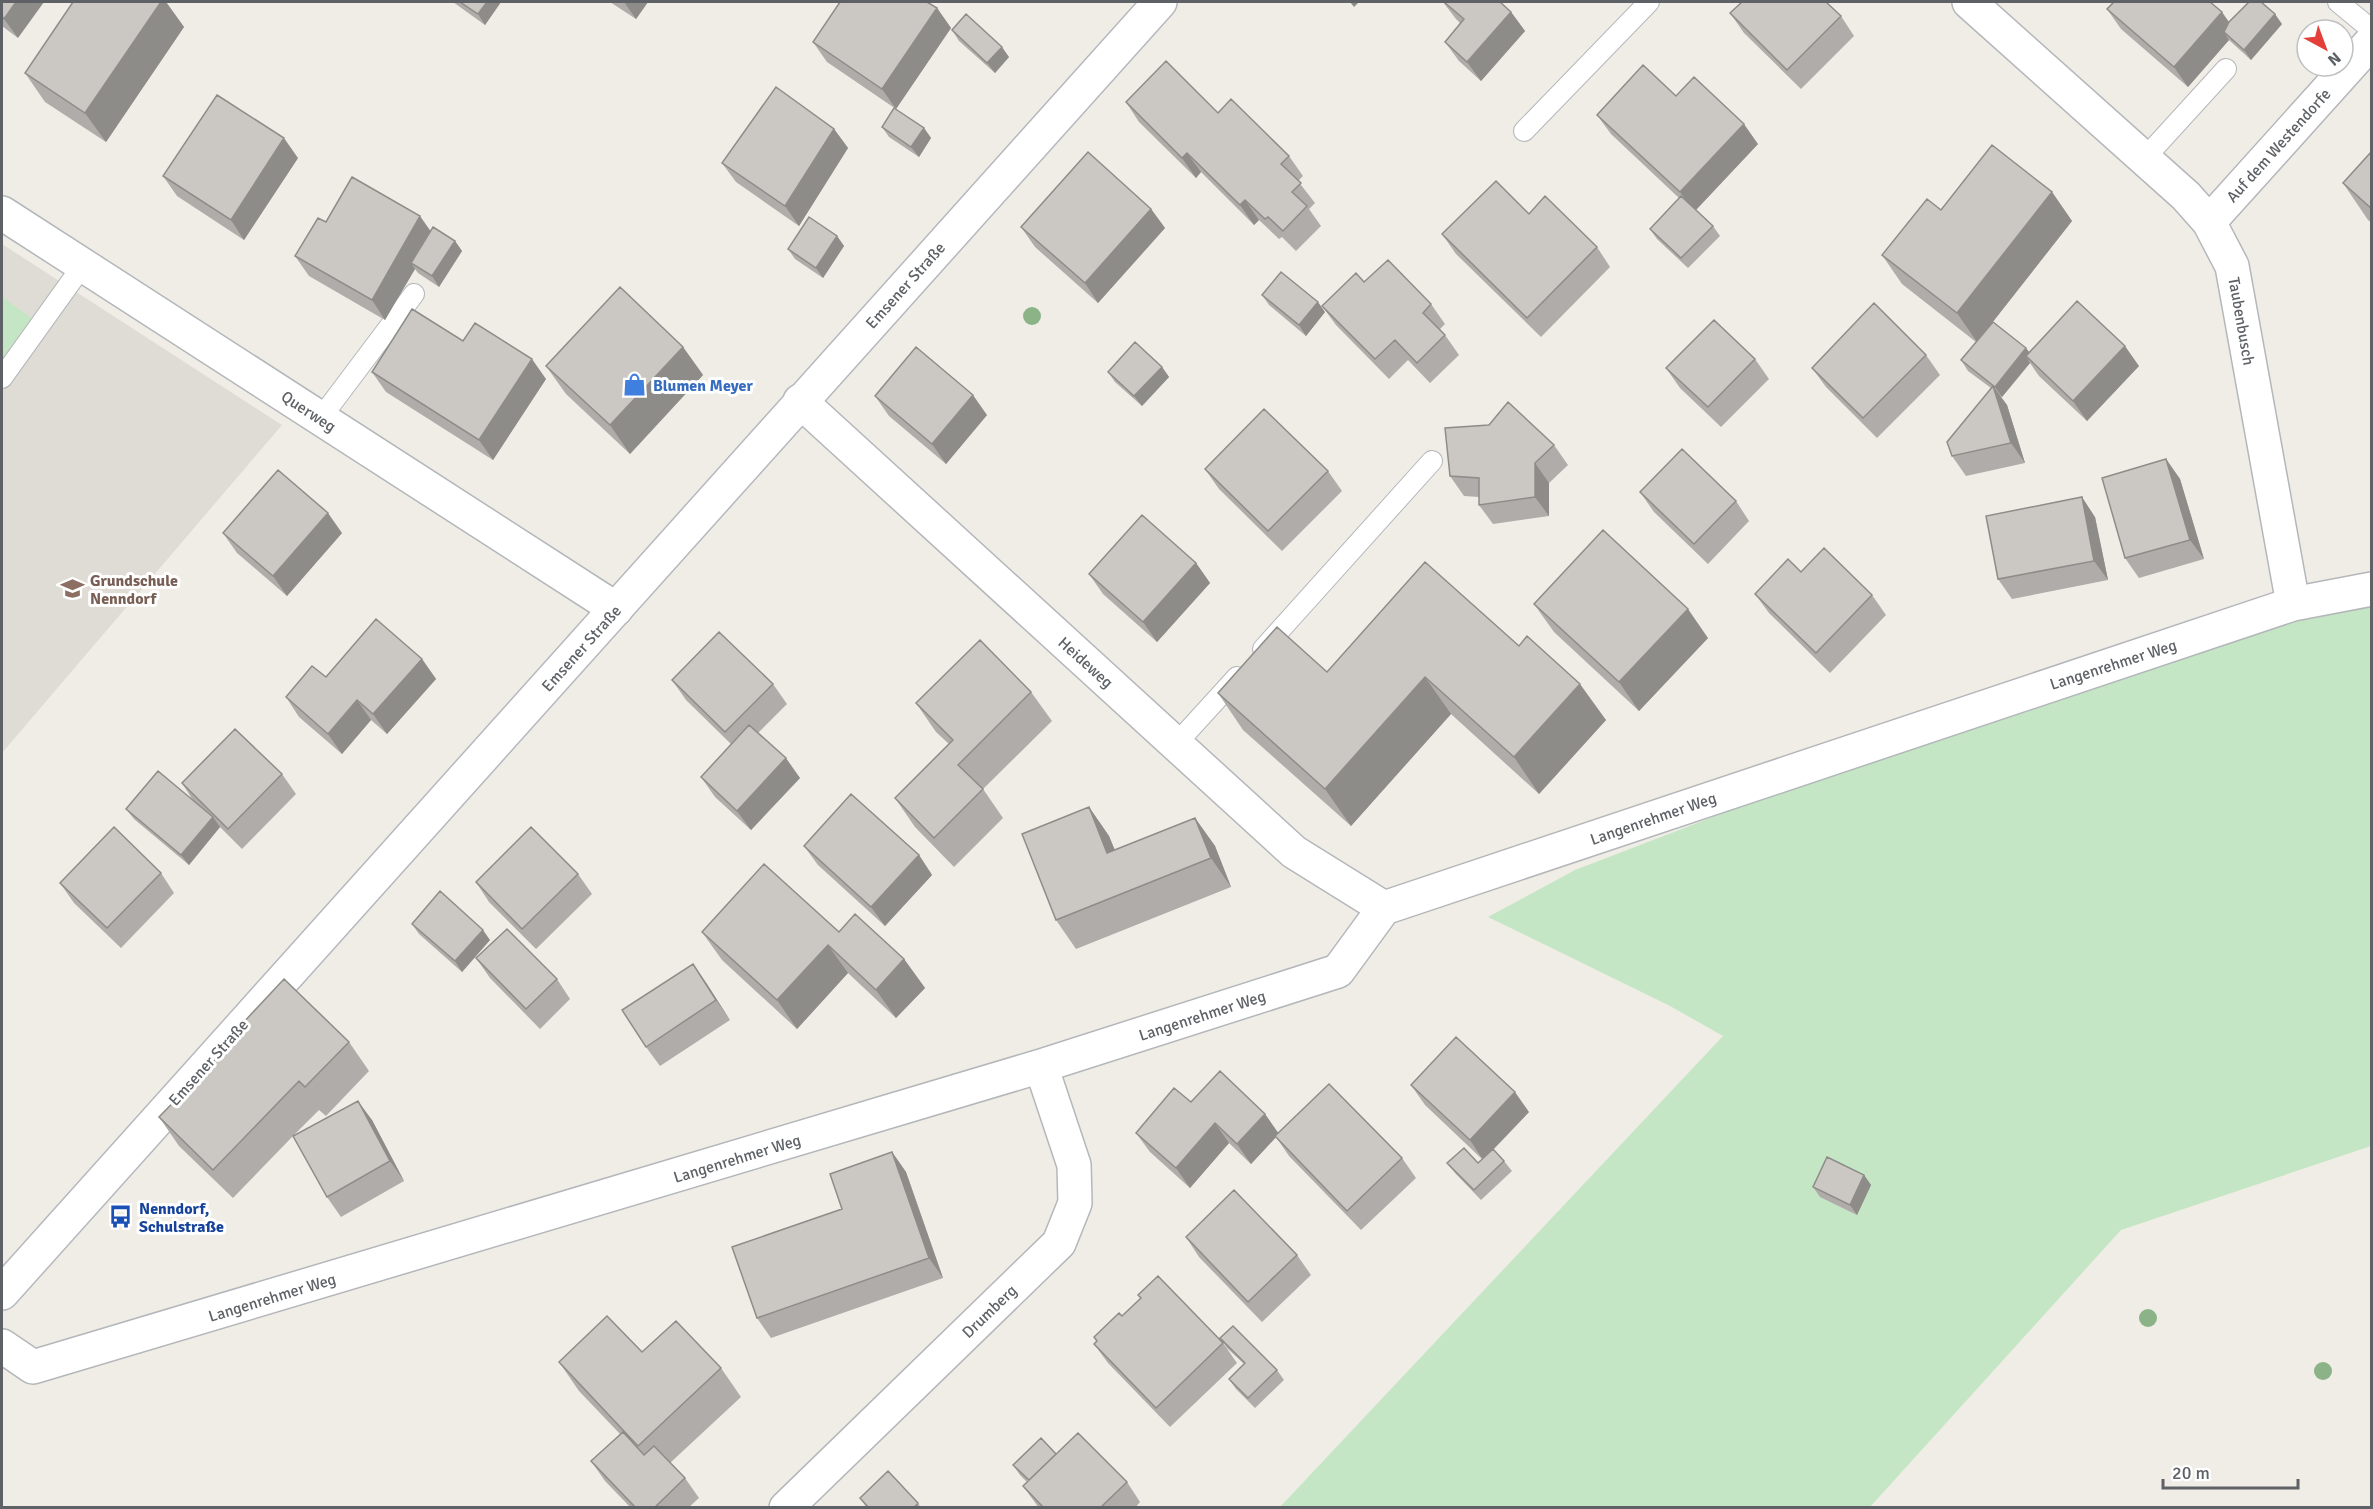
<svg xmlns="http://www.w3.org/2000/svg" width="2373" height="1509" viewBox="0 0 2373 1509" font-family="Signika,sans-serif">
	<rect width="100%" height="100%" fill="#f0ede7"/>
	<path fill="#dfdcd5" d="M2,244L282,425L2,753Z"/>
	<path fill="#c5e6c4" d="M2,297L40,324L2,378Z
		M2371,594V1146L2121,1230L1870,1507L1279,1508L1723,1036L1670,1006L1488,917L1575,870L1809,780Z"/>
	<g fill="none" stroke-linecap="round" stroke-linejoin="round">
		<defs>
			<path id="lane" d="M2338,2L2372,30
				M1524,131L1649,2
				M2144,159L2226,69
				M2,378L83,265
				M320,419L414,294
				M1263,649L1432,461
				M1176,744L1237,677"/>
			<path id="street" d="M1969,2L2186,196L2209,222L2232,266L2293,604
				M2,213L616,609
				M2209,222L2372,41
				M800,401L1294,852L1384,908
				M2,1346L33,1367L1041,1066L1338,971L1384,908L2293,604L2372,589
				M786,1508L1059,1243L1075,1203L1074,1165L1041,1066"/>
			<path id="secondary" d="M2,1293L1160,2"/>
		</defs>
		<use href="#lane" stroke="#b4b7ba" stroke-width="22"/>
		<use href="#street" stroke="#b4b7ba" stroke-width="36"/>
		<use href="#secondary" stroke="#b5b9bd" stroke-width="36"/>
		<use href="#lane" stroke="#fff" stroke-width="20"/>
		<use href="#street" stroke="#fff" stroke-width="33"/>
		<use href="#secondary" stroke="#fff" stroke-width="33"/>
	</g>
	<g fill="#8bb387">
		<circle cx="1032" cy="316" r="9"/>
		<circle cx="2148" cy="1318" r="9"/>
		<circle cx="2323" cy="1371" r="9"/>
	</g>
	<path fill="#afaca9" d="M2,2L18,38L2,26Z
		M73,2H166L184,27L106,142L45,102L25,73Z
		M453,2H501L485,25Z
		M610,2H648L636,19Z
		M1443,2H1500L1511,12L1525,31L1481,81L1459,61L1445,42L1460,23L1456,19Z
		M937,8L951,28L896,109L827,62L813,42Z
		M2107,9L2229,22L2282,24L2251,60L2229,40L2188,87L2121,29Z
		M1730,13L1841,16L1854,36L1801,89L1744,33Z
		M952,30L1009,57L995,73L959,41Z
		M1676,96L1758,144L1696,210L1713,226L1720,236L1688,268L1657,239L1650,229L1679,198L1611,134L1597,115Z
		M1126,102L1218,113L1289,156L1303,176L1298,181L1315,203L1309,209L1321,226L1296,251L1282,237L1279,239L1259,220L1254,225L1201,172L1196,178L1139,122Z
		M882,127L924,128L931,138L919,157L889,137Z
		M834,129L848,148L799,226L736,182L722,163Z
		M2372,151V223L2368,220L2343,183Z
		M298,158L244,240L177,196L163,176Z
		M2052,192L2072,221L1988,328L2029,352L2139,366L2087,421L2039,376L2030,363L2002,397L2000,396L2007,405L2025,463L1966,476L1952,456L1991,388L1968,371L1961,360L1976,342L1902,284L1882,255L1941,210Z
		M1151,209L1165,228L1098,303L1035,247L1021,227Z
		M1529,214L1597,247L1610,267L1541,337L1456,254L1442,234Z
		M326,222L431,231L455,241L462,251L439,287L418,273L415,269L385,320L309,276L295,256Z
		M837,236L844,246L823,278L795,259L788,249Z
		M1364,282L1431,304L1445,324L1440,329L1445,335L1459,355L1430,383L1408,360L1389,379L1336,325L1322,306Z
		M1262,295L1325,312L1306,336L1269,305Z
		M463,341L546,379L493,460L386,392L372,372Z
		M683,347L703,375L630,454L566,394L546,366Z
		M1926,355L1940,375L1877,438L1826,387L1812,368Z
		M1755,359L1769,379L1721,427L1680,388L1666,368Z
		M1162,367L1169,377L1142,406L1115,382L1108,372Z
		M875,396L987,415L946,464L889,416Z
		M1554,445L1568,465L1549,483V516L1493,524L1479,505V497L1464,496L1450,476Z
		M2166,459L2180,479L2204,559L2139,578L2125,558Z
		M1205,469L1328,471L1342,491L1282,551L1219,489Z
		M1640,492L1736,501L1749,521L1708,564L1654,512Z
		M2095,517L2108,580L2012,599L1998,579Z
		M223,533H342L287,596L237,553Z
		M1196,563L1210,583L1157,642L1103,594L1089,574Z
		M1801,572L1872,595L1886,615L1830,673L1769,613L1755,594Z
		M1534,604L1708,638L1639,711L1554,632Z
		M1519,646L1606,720L1539,794L1451,714L1351,826L1243,730L1218,693L1327,672Z
		M422,659L436,679L387,734L371,720L342,754L299,717L286,697L326,677Z
		M672,680L773,684L787,704L758,733L800,778L751,830L715,797L701,777L731,744L686,700Z
		M1031,692L1052,721L983,789L1003,818L954,867L915,827L895,798L949,744L936,732L916,703Z
		M282,774L296,794L242,849L220,827L189,865L134,819L126,809L194,802L182,783Z
		M1089,807L1109,836L1115,850L1195,818L1215,846L1231,887L1076,949L1056,920Z
		M804,846L919,855L932,875L885,926L818,865Z
		M161,873L174,893L121,948L74,903L60,883Z
		M578,874L592,894L536,949L489,902L476,882Z
		M412,924L490,940L462,972L419,934Z
		M702,932H839L904,959L925,988L896,1018L848,973L797,1029L722,960Z
		M476,958L557,979L570,999L540,1029L490,978Z
		M693,964L730,1020L660,1066L646,1047Z
		M241,1025L349,1042L369,1071L326,1116L319,1110L294,1135L372,1120L404,1181L341,1217L327,1197L293,1136L233,1198L179,1146L159,1117L244,1029Z
		M1411,1085L1529,1112L1493,1150L1504,1161L1512,1171L1481,1200L1455,1173L1447,1163H1478L1482,1159L1425,1105Z
		M1191,1102L1265,1114L1278,1133L1402,1158L1416,1178L1361,1230L1289,1156L1276,1137L1251,1164L1229,1143L1190,1188L1150,1152L1136,1133Z
		M892,1152L906,1172L943,1278L771,1338L757,1318Z
		M1864,1175L1871,1185L1857,1215L1820,1197L1813,1187Z
		M1186,1237L1297,1255L1311,1275L1262,1322L1199,1257Z
		M1138,1295L1223,1343L1237,1363L1170,1427L1108,1363L1094,1344L1097,1341L1094,1337L1122,1316L1141,1298Z
		M1220,1338L1277,1370L1284,1380L1255,1408L1236,1389L1229,1379L1244,1364L1227,1348Z
		M642,1352L721,1368L741,1397L670,1463L685,1478L699,1498L688,1508H631L605,1481L591,1461L620,1434L579,1391L559,1362Z
		M1056,1454L1127,1482L1140,1502L1135,1508H1039L1023,1486L1027,1482L1020,1475L1013,1465Z
		M860,1498L918,1503L921,1508H867Z"/>
	<path fill="#8e8c89" d="M16,2H44L18,38L4,19Z
		M161,2H166L184,27L106,142L85,113Z
		M487,2H501L485,25L478,14Z
		M624,2H648L636,19Z
		M1350,2H1359L1354,7Z
		M937,8L951,28L896,109L882,89Z
		M1511,12L1525,31L1481,81L1467,62Z
		M2222,12L2236,32H2224L2229,40L2188,87L2174,67Z
		M2275,14L2282,24L2251,60L2244,50Z
		M1002,47L1009,57L995,73L987,63Z
		M1744,124L1758,144L1694,212L1680,192Z
		M924,128L931,138L919,157L911,147Z
		M834,129L848,148L799,226L785,206Z
		M284,138L298,158L244,240L231,220Z
		M1187,153L1201,172L1196,178L1182,158Z
		M2052,192L2072,221L1977,342L1957,313Z
		M1245,200L1259,220L1254,225L1240,205Z
		M1151,209L1165,228L1098,303L1085,283Z
		M420,216L434,236L411,263L415,269L385,320L372,300Z
		M837,236L844,246L823,278L816,268Z
		M455,241L462,251L439,287L432,276Z
		M1318,302L1325,312L1306,336L1299,325Z
		M2125,346L2139,366L2087,421L2073,401Z
		M683,347L703,375L630,454L610,425Z
		M2026,348L2034,358L2026,356L2030,363L2002,397L1995,387Z
		M532,359L546,379L493,460L479,440Z
		M1162,367L1169,377L1142,406L1134,396Z
		M1993,386L2007,405L2025,463L2011,443Z
		M973,395L987,415L946,464L932,444Z
		M2166,459L2180,479L2204,559L2190,540Z
		M1535,463L1549,483V516L1535,497Z
		M2082,497L2095,517L2108,580L2094,561Z
		M328,513L342,533L287,596L273,576Z
		M1196,563L1210,583L1157,642L1143,622Z
		M1688,609L1708,638L1639,711L1619,682Z
		M422,659L436,679L387,734L373,714Z
		M1425,677L1451,714L1351,826L1325,789Z
		M1580,684L1606,720L1539,794L1514,757Z
		M357,700L371,720L342,754L328,734Z
		M786,758L800,778L751,830L737,811Z
		M1089,807L1109,836L1127,881L1107,853Z
		M213,817L220,827L189,865L181,855Z
		M1195,818L1215,846L1231,887L1211,858Z
		M919,855L932,875L885,926L871,907Z
		M483,930L490,940L462,972L455,961Z
		M828,945L848,973L797,1029L777,1000Z
		M904,959L925,988L896,1018L876,990Z
		M693,964L707,984L730,1020L716,1000Z
		M1515,1092L1529,1112L1483,1160L1470,1140Z
		M358,1101L372,1120L404,1181L390,1161Z
		M1265,1114L1279,1134L1251,1164L1237,1144Z
		M1215,1123L1229,1143L1190,1188L1176,1168Z
		M892,1152L906,1172L943,1278L929,1258Z
		M1864,1175L1871,1185L1857,1215L1850,1205Z"/>
	<path fill="#cbc8c4" stroke="#8e8c89" stroke-width="1.5" d="M2,2H16L4,19L2,16Z
		M73,2H161L85,113L25,73Z
		M460,2H487L478,14Z
		M840,2H927L937,8L882,89L813,42Z
		M1444,2H1500L1511,12L1467,62L1445,42L1464,19Z
		M1742,2H1826L1841,16L1787,70L1730,13Z
		M2114,2H2210L2222,12L2174,67L2107,9Z
		M2249,2H2261L2275,14L2244,50L2224,32L2229,22Z
		M966,14L1002,47L987,63L952,30Z
		M1166,61L1218,113L1231,99L1289,156L1281,164L1301,183L1292,192L1307,206L1283,231L1268,217L1265,219L1245,200L1240,205L1187,153L1182,158L1126,102Z
		M1643,65L1676,96L1694,77L1744,124L1680,192L1597,115Z
		M776,87L834,129L785,206L722,163Z
		M217,95L284,138L231,220L163,176Z
		M894,108L924,128L911,147L882,127Z
		M1992,145L2052,192L1957,313L1882,255L1927,199L1941,210Z
		M2372,151V209L2343,183Z
		M1088,152L1151,209L1085,283L1021,227Z
		M352,177L420,216L372,300L295,256L318,218L326,222Z
		M1496,181L1529,214L1545,196L1597,247L1527,318L1442,234Z
		M1681,196L1713,226L1681,258L1650,229Z
		M809,217L837,236L816,268L788,249Z
		M433,227L455,241L432,276L411,263Z
		M1388,260L1431,304L1423,313L1445,335L1417,363L1395,340L1375,359L1322,306L1356,273L1364,282Z
		M1281,272L1318,302L1299,325L1262,295Z
		M620,287L683,347L610,425L546,366Z
		M2077,301L2125,346L2073,401L2026,356Z
		M1874,303L1926,355L1863,418L1812,368Z
		M412,309L463,341L475,323L532,359L479,440L372,372Z
		M1714,320L1755,359L1708,407L1666,368Z
		M1993,322L2026,348L1995,387L1961,360Z
		M1135,342L1162,367L1134,396L1108,372Z
		M916,347L973,395L932,444L875,396Z
		M1993,386L2011,443L1952,456L1947,442Z
		M1508,402L1554,445L1535,463V497L1479,505V478L1450,476L1445,428L1489,425Z
		M1264,409L1328,471L1268,531L1205,469Z
		M1682,449L1736,501L1694,544L1640,492Z
		M2166,459L2190,540L2125,558L2102,478Z
		M278,470L328,513L273,576L223,533Z
		M2082,497L2094,561L1998,579L1986,516Z
		M1142,515L1196,563L1143,622L1089,574Z
		M1603,530L1688,609L1619,682L1534,604Z
		M1824,548L1872,595L1816,653L1755,594L1788,559L1801,572Z
		M1425,562L1519,646L1527,636L1580,684L1514,757L1425,677L1325,789L1218,693L1277,627L1327,672Z
		M376,619L422,659L373,714L357,700L328,734L286,697L312,666L326,677Z
		M719,632L773,684L725,732L672,680Z
		M980,640L1031,692L958,765L983,789L934,838L895,798L953,740L916,703Z
		M749,725L786,758L737,811L701,777Z
		M235,729L282,774L228,829L182,783Z
		M158,771L213,817L181,855L126,809Z
		M851,794L919,855L871,907L804,846Z
		M1089,807L1107,853L1195,818L1211,858L1056,920L1022,834Z
		M114,827L161,873L107,928L60,883Z
		M531,827L578,874L522,929L476,882Z
		M764,864L839,932L855,914L904,959L876,990L828,945L777,1000L702,932Z
		M440,891L483,930L455,961L412,924Z
		M507,929L557,979L526,1009L476,958Z
		M693,964L716,1000L646,1047L622,1010Z
		M284,979L349,1042L305,1087L299,1081L213,1170L159,1117L245,1029L241,1025Z
		M1456,1037L1515,1092L1470,1140L1411,1085Z
		M1220,1071L1265,1114L1237,1144L1215,1123L1176,1168L1136,1133L1174,1088L1191,1102Z
		M1329,1084L1402,1158L1347,1211L1275,1136Z
		M358,1101L390,1161L327,1197L293,1136Z
		M1464,1148L1478,1163L1493,1149L1504,1161L1474,1190L1447,1163Z
		M892,1152L929,1258L757,1318L732,1247L842,1209L830,1174Z
		M1827,1157L1864,1175L1850,1205L1813,1187Z
		M1234,1190L1297,1255L1248,1302L1186,1237Z
		M1158,1276L1223,1343L1156,1408L1094,1344L1097,1341L1094,1337L1119,1313L1122,1316L1141,1298L1138,1295Z
		M607,1316L642,1352L676,1321L721,1368L638,1446L559,1362Z
		M1233,1326L1277,1370L1248,1398L1229,1379L1245,1363L1220,1338Z
		M623,1432L644,1455L654,1446L685,1478L654,1508H636L591,1461Z
		M1078,1433L1127,1482L1100,1508H1044L1023,1486Z
		M1041,1438L1056,1454L1029,1480L1013,1465Z
		M888,1471L918,1503L914,1508H869L860,1498Z"/>
	<defs>
		<symbol id="shop-bare" viewBox="-9 -9 18 18"><path d="M-5-2.5h2.3a2.7 3.5 0 0 1 5.4 0H5L5.5 6h-11ZM-1.5-2.5h3a1.5 2.3 0 0 0-3 0Z" fill="#3f7fe0" stroke="#fff" stroke-width="2.5" paint-order="stroke"/></symbol>
		<symbol id="school-bare" viewBox="-9 -9 18 18"><path d="M0-5L7-2L0 1L-7-2ZM-4 1L0 2.5L4 1V4Q0 6-4 4Z" fill="#8d6e63" stroke="#fff" stroke-width="2.5" paint-order="stroke"/></symbol>
		<symbol id="bus-bare" viewBox="-9 -9 18 18"><path d="M-5-6H5V4H4V6H2V4H-2V6H-4V4H-5ZM-3.5-4V0h7V-4ZM-3.5 1.2v1.5H-2V1.2ZM2 1.2v1.5H3.5V1.2Z" fill="#1a4fb4" stroke="#fff" stroke-width="2.5" paint-order="stroke"/></symbol>
	</defs>
	<g fill-rule="evenodd">
		<use href="#shop-bare" x="618" y="368" width="33" height="33"/>
		<use href="#school-bare" x="56" y="572" width="33" height="33"/>
		<use href="#bus-bare" x="104" y="1200" width="33" height="33"/>
	</g>
	<g text-anchor="middle" stroke-width="6" stroke-linejoin="round" paint-order="stroke">
		<g font-size="16" fill="#5e6266" stroke="#fff">
			<text transform="translate(2278 145) rotate(-48)" y="6">Auf dem Westendorfe</text>
			<text transform="translate(905 285) rotate(-48)" y="6">Emsener Straße</text>
			<text transform="translate(2242 321) rotate(80)" y="6">Taubenbusch</text>
			<text transform="translate(309 411) rotate(33)" y="6">Querweg</text>
			<text transform="translate(581 648) rotate(-48)" y="6">Emsener Straße</text>
			<text transform="translate(1086 662) rotate(42)" y="6">Heideweg</text>
			<text transform="translate(2113 664) rotate(-18)" y="6">Langenrehmer Weg</text>
			<text transform="translate(1653 818) rotate(-19)" y="6">Langenrehmer Weg</text>
			<text transform="translate(1202 1015) rotate(-18)" y="6">Langenrehmer Weg</text>
			<text transform="translate(208 1062) rotate(-48)" y="6">Emsener Straße</text>
			<text transform="translate(737 1158) rotate(-17)" y="6">Langenrehmer Weg</text>
			<text transform="translate(272 1297) rotate(-17)" y="6">Langenrehmer Weg</text>
			<text transform="translate(989 1311) rotate(-44)" y="6">Drumberg</text>
		</g>
		<g font-size="16" font-weight="bold" fill="#366cbe" stroke="#fff" text-anchor="start">
			<text x="653" y="391">Blumen Meyer</text>
		</g>
		<g font-size="16" font-weight="bold" fill="#785e54" stroke="#fff" text-anchor="start">
			<text x="90" y="586">Grundschule<tspan x="90" dy="18">Nenndorf</tspan></text>
		</g>
		<g font-size="16" font-weight="bold" fill="#164399" stroke="#fff" text-anchor="start">
			<text x="139" y="1214">Nenndorf,<tspan x="139" dy="18">Schulstraße</tspan></text>
		</g>
	</g>
	<rect width="2373" height="1509" fill="none" stroke="#5e6266" stroke-width="6"/>
	<g transform="translate(2325 48) rotate(139)"><circle r="28" fill="#ffffff" stroke="#bfc0c2" stroke-width="1.5"/>
	<path d="M0-4.5L10 22L0 15L-10 22Z" fill="#e43f39"/>
	<text y="-9" font-size="16" font-weight="bold" text-anchor="middle" fill="#5e6266">N</text>
	</g>
	<path d="M2163 1479v9h135v-9" fill="none" stroke="#5e6266" stroke-width="3"/>
	<text x="2172" y="1479" font-size="18" fill="#5e6266" stroke="#ffffff" stroke-width="4.5" paint-order="stroke">20 m</text>
</svg>
